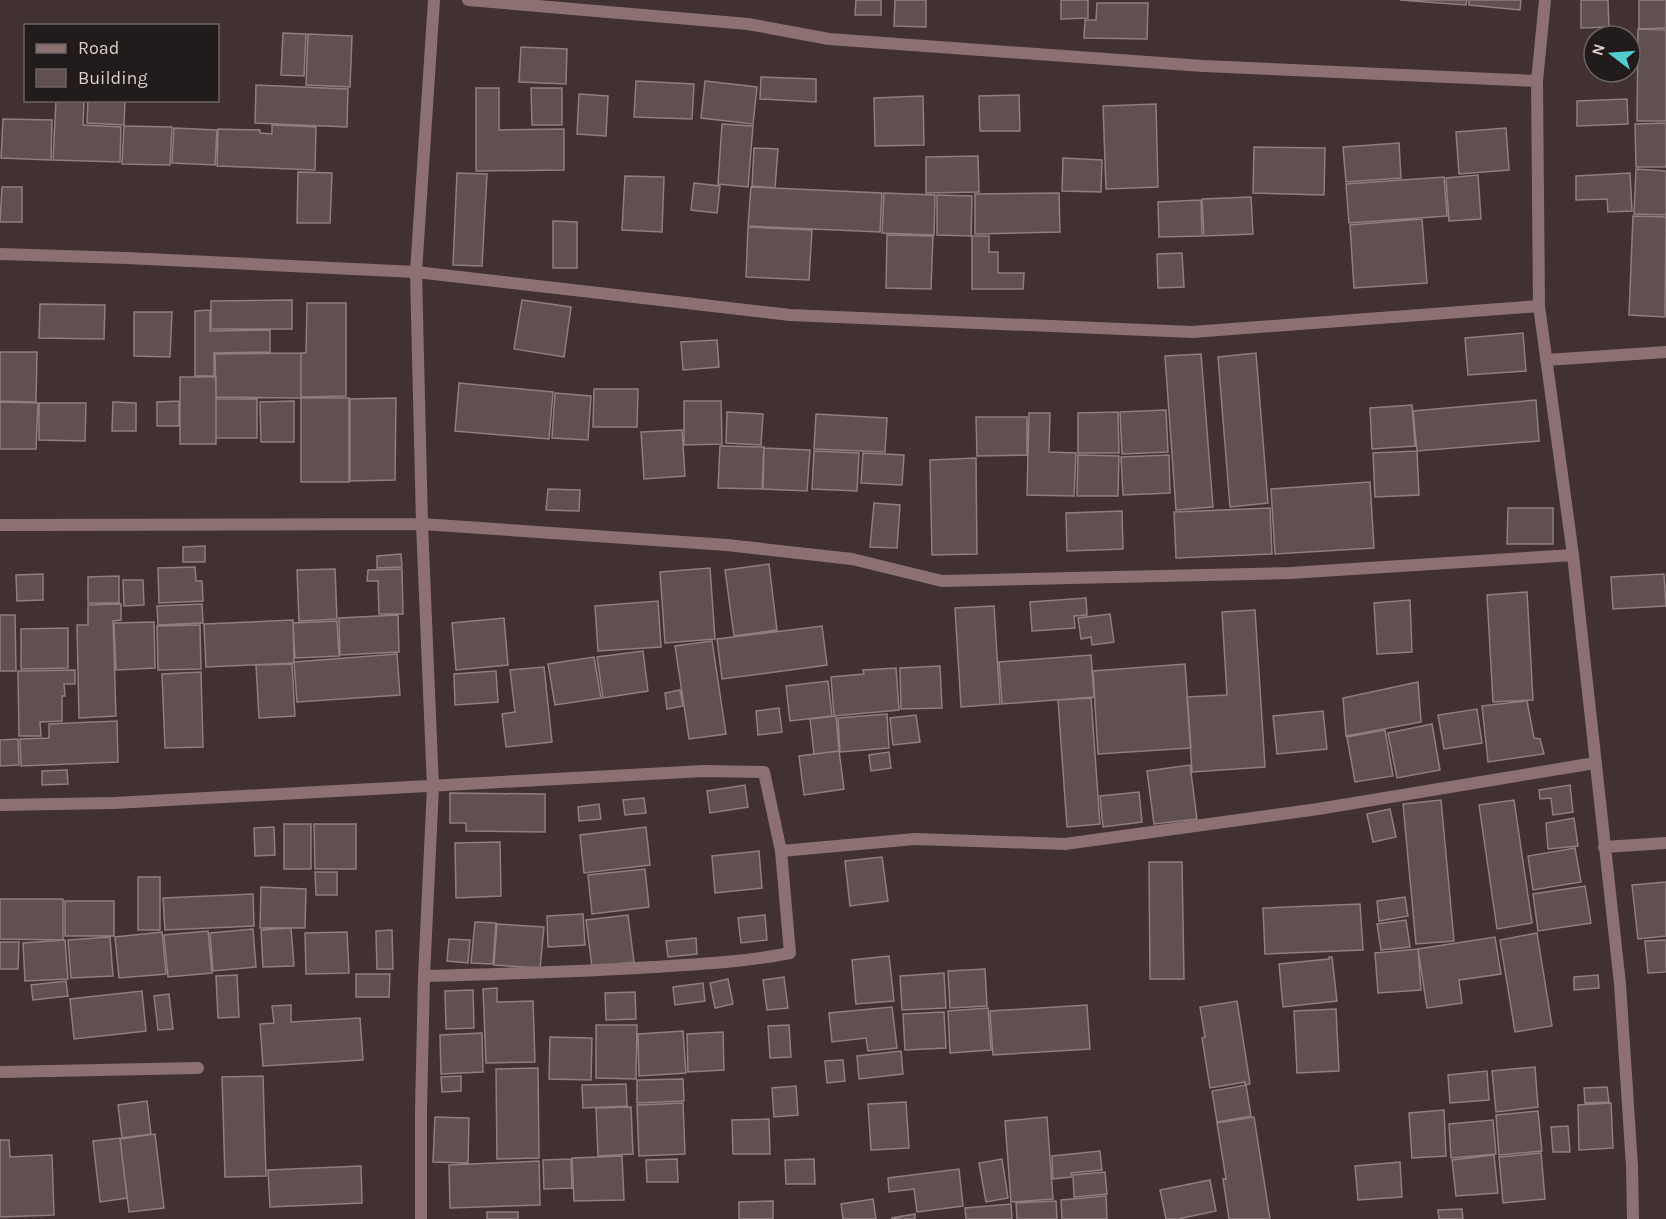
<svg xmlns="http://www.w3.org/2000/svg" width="1666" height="1219" viewBox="0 0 1666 1219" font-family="Karla,sans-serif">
	<rect width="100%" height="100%" fill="#413132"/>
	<path fill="#605050" stroke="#907e7e" stroke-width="1.5" d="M856,0H881V15H855Z
		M895,0H926V27L894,26Z
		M1061,0H1088V18L1061,19Z
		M1400,0H1467L1466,5Z
		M1469,0H1521L1520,10L1469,5Z
		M1581,0H1608L1609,27L1581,28Z
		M1639,0H1666V28L1639,29Z
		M1097,3H1148L1147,39L1084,38L1085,20H1096Z
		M1638,29L1666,30V121H1637Z
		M283,33L306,34L304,76L281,75Z
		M308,34L352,36L350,87L306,85Z
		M521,47L567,49L566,84L519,82Z
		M761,77L816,79V102L760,99Z
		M636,81L694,84L692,119L634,117Z
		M705,81L757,87L753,124L701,118Z
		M256,85L348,89L347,127L255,123Z
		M476,88H499V130L564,129V170L476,171Z
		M531,88H562V125H532Z
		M579,94L608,96L606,136L577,134Z
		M1019,95L1020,131H980L979,96Z
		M923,96L924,145L875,146L874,98Z
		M1627,99L1628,124L1577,126V101Z
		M56,100H84L83,125L121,127L120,162L53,160Z
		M88,100H125L124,125L87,123Z
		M1156,104L1158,187L1106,189L1103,106Z
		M3,119L52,120L51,160L1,158Z
		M1666,123V167H1636L1635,124Z
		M722,124L753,126L748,187L718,184Z
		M272,125L316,127L315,170L217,166L218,129L260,130V133L272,134Z
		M124,126L172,127L170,165L122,164Z
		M174,128L217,130L215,165L172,163Z
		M1506,128L1509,170L1459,174L1456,132Z
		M1399,143L1401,178L1346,182L1343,147Z
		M1254,147L1325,148L1324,195L1253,193Z
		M754,148L778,149L775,188L752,186Z
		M978,156L979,192L926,193V157Z
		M1063,158L1102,160L1101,192L1062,191Z
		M1636,169L1666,171V215L1634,214Z
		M298,172L332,173L330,223H297Z
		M457,173L487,174L482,266L453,265Z
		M1630,173L1632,211L1608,212L1607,199L1576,200V176Z
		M1478,175L1481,219L1449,221L1446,178Z
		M625,176L664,177L662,232L622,230Z
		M1444,177L1447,216L1349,223L1346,184Z
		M694,183L720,186L717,213L691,210Z
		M2,187H22V222H0Z
		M751,187L882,193L880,232L748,226Z
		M884,193L935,195L934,235L882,233Z
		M1059,193L1060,232L975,234V194Z
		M937,195L972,196L971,236L937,235Z
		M1251,197L1253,234L1204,236L1202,199Z
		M1201,200L1202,236L1159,237L1158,202Z
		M1633,216L1666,217L1665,317L1629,315Z
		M1422,219L1427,283L1354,288L1350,225Z
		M553,221L577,222V268H553Z
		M748,227L812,230L809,280L746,277Z
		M887,235L933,236L931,289L886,288Z
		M972,236H989V252H998V273H1024L1023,289H972Z
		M1182,253L1184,287L1158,288L1157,254Z
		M292,300V329H211V301Z
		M522,300L571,307L564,357L514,349Z
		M307,303H346V396L301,397V353H306Z
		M40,304L105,305L104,339L39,338Z
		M210,310V331L270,330V352L214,353V376H195V311Z
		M134,312H172L170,357L134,356Z
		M1523,333L1526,371L1468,375L1465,338Z
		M717,340L719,367L683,370L681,342Z
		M0,352H37L36,402L0,401Z
		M301,353V398L216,397L215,354Z
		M1256,353L1268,503L1230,507L1218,357Z
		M1201,354L1213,507L1176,510L1165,356Z
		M180,377H216V444H180Z
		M459,383L553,392L549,439L455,431Z
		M594,389H638L637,427H593Z
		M555,393L591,396L588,440L552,438Z
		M301,398H349V482H301Z
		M396,398L395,480L350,481V399Z
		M216,399H257V438H216Z
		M1536,400L1539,441L1417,451L1413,411Z
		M179,401V426H157V402Z
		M294,401V442H261L260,402Z
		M684,401H721L722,444L684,445Z
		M0,402L38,403L36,449H0Z
		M113,402L136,403V431H112Z
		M39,403H86L85,441L39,440Z
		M1412,405L1415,446L1372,449L1370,408Z
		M1166,410L1168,452L1122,454L1120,412Z
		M727,412L763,414L761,445L726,443Z
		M1118,412L1119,453H1078V413Z
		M1029,413H1050L1049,452L1076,453L1074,496L1027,495Z
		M816,414L887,418L885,452L814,449Z
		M976,417H1027V455L977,456Z
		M682,430L685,476L644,479L641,432Z
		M720,446L764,447L762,489L718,488Z
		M764,448L810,450L807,491L763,489Z
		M814,451L859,453L857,491L812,489Z
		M1417,451L1419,495L1375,497L1373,453Z
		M863,453L904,455L902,485L861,483Z
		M1078,455L1119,456L1118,496H1077Z
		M1169,455L1170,493L1123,495L1121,457Z
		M976,458L977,554L932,555L930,460Z
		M1370,482L1374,548L1275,554L1271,489Z
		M548,489L580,490L579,511L546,510Z
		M874,503L900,505L897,548L870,547Z
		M1270,508L1272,554L1176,558L1174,512Z
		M1508,508H1553V544H1507Z
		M1122,511L1123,549L1067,551L1066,513Z
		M205,546V562H183V547Z
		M401,554L402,567L377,568V556Z
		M769,564L777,630L734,636L725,570Z
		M195,567L196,581H202L203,601L159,603L158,568Z
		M710,568L715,639L665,643L660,572Z
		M335,569L337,619L299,621L297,570Z
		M402,569L403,614H379L378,581H367L368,570Z
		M43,574V600L17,601L16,575Z
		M1664,574L1666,606L1613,609L1611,577Z
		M119,576V603H88V577Z
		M123,580H143L144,605L124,606Z
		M1527,592L1533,700L1493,702L1487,595Z
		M1086,598L1087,615L1074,616L1075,628L1032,631L1030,602Z
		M1410,600L1412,652L1377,654L1374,603Z
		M658,601L661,647L598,651L595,606Z
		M121,604V620L113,621L116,716L79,718L77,625H88V605Z
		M202,604L203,623L158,625L157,606Z
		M994,606L1000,704L961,707L955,608Z
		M1255,610L1265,767L1192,772L1187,697L1227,695L1222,612Z
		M1110,614L1114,642L1092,645L1091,637L1081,639L1078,618Z
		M0,615H15L16,671H0Z
		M398,615L399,652L340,655L339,618Z
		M504,618L508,665L456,670L452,623Z
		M293,620L294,663L206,667L204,624Z
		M337,621L339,656L295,658L293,623Z
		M154,622L155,668L116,670L114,623Z
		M200,625L201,669L158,670L157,626Z
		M822,626L827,665L722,679L717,639Z
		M68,628V668L21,669V629Z
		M712,641L726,734L689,739L675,646Z
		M643,651L648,691L603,698L597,657Z
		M397,654L400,695L297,702L294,662Z
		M1091,655L1094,697L1002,704L999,662Z
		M594,657L601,698L555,705L548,664Z
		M292,664L295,716L259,718L256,665Z
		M1185,664L1191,748L1098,754L1093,671Z
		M940,666L942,708L901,709L900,668Z
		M544,667L552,742L506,747L502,714L515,712L510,670Z
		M896,668L899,710L834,716L831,677L864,674L863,670Z
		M75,670V684H64L65,696H62V721L40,722L41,736H19L18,671Z
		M496,671L498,702L455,705L454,674Z
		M201,672L203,747L165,748L162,674Z
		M828,681L832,716L790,721L786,686Z
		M1418,682L1421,722L1346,736L1343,698Z
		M680,690L683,706L667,709L665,693Z
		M1091,698L1100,824L1067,827L1058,700Z
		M1527,701L1534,738L1540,739L1544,754L1488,762L1482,706Z
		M779,708L782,732L758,735L756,711Z
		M1477,709L1482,743L1444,749L1438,715Z
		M1323,711L1327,749L1277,754L1273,716Z
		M887,714L889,748L840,752L838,718Z
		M916,715L920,742L893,745L890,718Z
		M836,716L839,751L814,754L810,719Z
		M117,721L118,762L21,766L20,739L49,738V724Z
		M1432,724L1440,770L1397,778L1388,733Z
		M1385,730L1393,776L1355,782L1347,737Z
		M18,739L19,765L0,766V740Z
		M839,751L844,789L804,795L799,756Z
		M889,752L891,768L871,771L869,755Z
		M1190,765L1197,819L1154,824L1147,771Z
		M67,770L68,784L42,785V771Z
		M745,785L748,807L710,813L707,791Z
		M1570,785L1573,812L1553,815L1551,798L1540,799L1539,790Z
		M1139,792L1142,822L1103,827L1100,796Z
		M450,793L545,794V832L466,831V823H450Z
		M644,798L646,813L625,815L623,800Z
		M1441,800L1454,941L1416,944L1403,804Z
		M1514,800L1532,923L1497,929L1479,805Z
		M599,804L601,819L579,821L578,807Z
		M1390,809L1396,837L1373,842L1367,814Z
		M1574,818L1578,846L1548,849L1546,823Z
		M284,824H311V869H284Z
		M314,824H356V869H315Z
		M274,827L275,855L255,856L254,828Z
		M646,827L650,865L584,873L580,835Z
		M500,842L501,896L456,898L455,843Z
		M1575,848L1581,882L1533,890L1528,856Z
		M759,851L762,888L715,893L712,856Z
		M882,857L888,901L850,906L845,861Z
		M1149,862H1182L1184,979H1150Z
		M645,869L649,907L592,914L588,875Z
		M315,872H337V895H316Z
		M138,877H160V930H138Z
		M1666,882V936L1638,939L1632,885Z
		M1585,886L1591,923L1538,931L1533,894Z
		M261,887L306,889L305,928H260Z
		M253,894L254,926L165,930L163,898Z
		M1405,897L1408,916L1379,921L1377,901Z
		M0,899H63V940L0,939Z
		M65,901H114V936H65Z
		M1360,904L1363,950L1265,954L1263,908Z
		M583,914L585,945L548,947L547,916Z
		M628,915L634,962L592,967L586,920Z
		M765,915L767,940L741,943L738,918Z
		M1406,920L1410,947L1381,950L1377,924Z
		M475,922L496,923L493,964L471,963Z
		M497,924L544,927L540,968L494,965Z
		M291,928L294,966L263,967L261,930Z
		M253,929L256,967L213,971L210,933Z
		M392,930L393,969H377L376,931Z
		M208,931L212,973L168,977L164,935Z
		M162,932L166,974L119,978L115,937Z
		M347,932L349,973L306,974L305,933Z
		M1537,933L1552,1026L1515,1032L1500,940Z
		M110,937L113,976L71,978L68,940Z
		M1495,937L1501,974L1459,980L1462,1003L1427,1008L1418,949Z
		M696,938L697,954L668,957L666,941Z
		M449,939L470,940L468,963L447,961Z
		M65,940L68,979L25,981L23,943Z
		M1666,940V972L1648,973L1645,941Z
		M0,942H19L18,969H0Z
		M1418,949L1421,990L1378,993L1375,953Z
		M889,956L894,1001L856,1004L852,960Z
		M1329,957H1332L1337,1001L1283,1007L1279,964L1329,959Z
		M985,969L987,1006L950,1008L948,971Z
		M944,973L946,1008L902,1010L900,976Z
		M356,974H390L389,997H356Z
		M237,975L239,1017L218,1018L216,976Z
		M1598,975L1599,988L1574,990V977Z
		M784,977L788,1008L767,1010L763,980Z
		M728,979L733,1004L715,1008L710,983Z
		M66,981L68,996L33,1000L31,985Z
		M703,983L705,1001L675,1005L673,987Z
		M497,988V1002L533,1001L535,1062L486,1063L483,989Z
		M473,990L474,1028L446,1029L445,991Z
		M142,991L146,1031L74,1039L70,999Z
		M635,992L636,1019L606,1020L605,993Z
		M169,994L173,1029L158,1030L154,996Z
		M1237,1001L1250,1084L1245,1085V1082L1210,1088L1202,1038L1205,1037L1200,1007Z
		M291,1005V1022L360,1018L363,1060L263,1066L260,1024L274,1023L272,1006Z
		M1087,1005L1090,1049L993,1055L990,1011Z
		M892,1007L897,1048L868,1051L866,1038L832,1042L829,1013Z
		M988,1008L991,1050L950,1053L948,1011Z
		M1336,1009L1339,1071L1297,1073L1294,1011Z
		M944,1012L946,1048L905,1050L903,1014Z
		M596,1025H637L636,1079L596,1078Z
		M789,1025L791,1057L770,1058L768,1026Z
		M683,1031L686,1073L639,1076L638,1034Z
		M723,1032L724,1070L688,1072L687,1034Z
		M482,1033L483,1072L441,1074L440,1035Z
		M550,1037L592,1038L591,1080L549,1079Z
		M901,1051L903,1074L859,1079L857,1056Z
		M843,1060L845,1081L827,1083L825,1061Z
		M1535,1067L1538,1107L1496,1112L1492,1071Z
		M538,1068L539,1158L497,1159L496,1069Z
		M1487,1071L1489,1100L1450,1103L1448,1075Z
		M263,1076L266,1176L225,1177L222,1077Z
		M461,1076V1091L442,1092L441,1077Z
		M683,1079L684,1101L637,1103V1080Z
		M626,1084L627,1106L583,1108L582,1085Z
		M1246,1085L1251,1116L1217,1122L1212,1091Z
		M796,1086L798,1115L774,1117L772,1088Z
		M1607,1087L1609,1102L1585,1103L1584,1088Z
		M147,1101L151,1134L122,1138L118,1105Z
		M906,1102L909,1148L871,1150L868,1104Z
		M683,1103L685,1154L639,1156L637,1105Z
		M1611,1103L1613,1148L1579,1150L1578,1105Z
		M631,1107L633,1154L598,1156L596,1108Z
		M1444,1110L1446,1156L1412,1158L1409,1113Z
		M1538,1111L1542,1151L1499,1155L1496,1115Z
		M435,1117L469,1118L468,1163L433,1162Z
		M1047,1117L1053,1199L1011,1202L1005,1121Z
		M1254,1117L1270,1219H1229L1223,1179H1226L1217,1123Z
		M769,1119L770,1154H733L732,1120Z
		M1493,1120L1496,1154L1451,1158L1449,1124Z
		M1568,1126L1570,1152H1553L1551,1127Z
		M155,1134L164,1208L129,1212L120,1139Z
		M120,1138L127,1198L100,1202L93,1141Z
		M0,1140H9L10,1157L52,1155L54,1215L0,1217Z
		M1100,1151L1102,1170L1071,1173V1177L1053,1179L1052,1156Z
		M1541,1153L1545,1199L1503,1203L1499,1157Z
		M1494,1155L1498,1193L1456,1196L1452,1160Z
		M622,1156L624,1200L574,1201L572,1158Z
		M571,1159L572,1188L544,1189L543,1160Z
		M677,1159L678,1182H647L646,1160Z
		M814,1159L815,1184H786L785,1160Z
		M1002,1159L1008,1198L986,1202L979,1163Z
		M539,1161L540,1205L450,1208L449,1165Z
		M1400,1162L1402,1197L1358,1200L1355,1166Z
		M361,1166L362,1203L270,1207L268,1170Z
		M959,1169L963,1206L917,1212L914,1189L889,1192L888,1178Z
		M1105,1172L1107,1194L1074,1197L1073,1175Z
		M1210,1180L1216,1211L1178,1219H1166L1160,1190Z
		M1106,1196L1107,1219H1062L1061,1200Z
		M873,1199L876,1219H843L841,1204Z
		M773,1201V1219H739V1202Z
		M1056,1201L1057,1219H1017L1016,1203Z
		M1011,1204L1012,1219H966L965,1208Z
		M1462,1209L1463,1219H1439L1438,1210Z
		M487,1212H518V1219H487Z
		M915,1214V1219H892V1218Z"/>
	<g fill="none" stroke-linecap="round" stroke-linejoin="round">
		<path stroke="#8d7172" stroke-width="12" d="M468,0L748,24L829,39L1203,66L1537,81
			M1545,0L1537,81L1539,306L1573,555L1620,984L1632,1166L1633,1219
			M0,254L127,258L416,272L790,315L1192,332L1539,306
			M1546,360L1666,352
			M0,525L422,524L727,545L852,559L942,581L1290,573L1573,555
			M0,805L114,803L704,771L764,772L781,851L790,953C745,962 699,964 653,967C577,972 501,974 424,976
			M1604,847L1666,843
			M781,851L915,839L1065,844L1318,809L1595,763
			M0,1072L198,1068
			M421,1219V1110L424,976L433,787L422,524L416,272L434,0"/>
	</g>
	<rect x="24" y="24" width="195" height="78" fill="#221b1b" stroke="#6b6363" stroke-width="1.5"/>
	<rect x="36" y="44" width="30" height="9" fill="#8d7172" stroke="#6b6363" stroke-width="1.5"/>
	<text x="78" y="54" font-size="18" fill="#d9cfcf">Road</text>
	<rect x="36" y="69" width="30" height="18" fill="#605050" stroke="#6b6363" stroke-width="1.5"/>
	<text x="78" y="84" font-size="18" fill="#d9cfcf">Building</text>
	<g transform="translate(1612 54) rotate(287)"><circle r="28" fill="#221b1b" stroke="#6b6363" stroke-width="1.5"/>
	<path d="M0-4.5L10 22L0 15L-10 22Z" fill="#52cdcf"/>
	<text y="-9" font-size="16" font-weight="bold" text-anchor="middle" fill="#d9cfcf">N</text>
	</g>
</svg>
